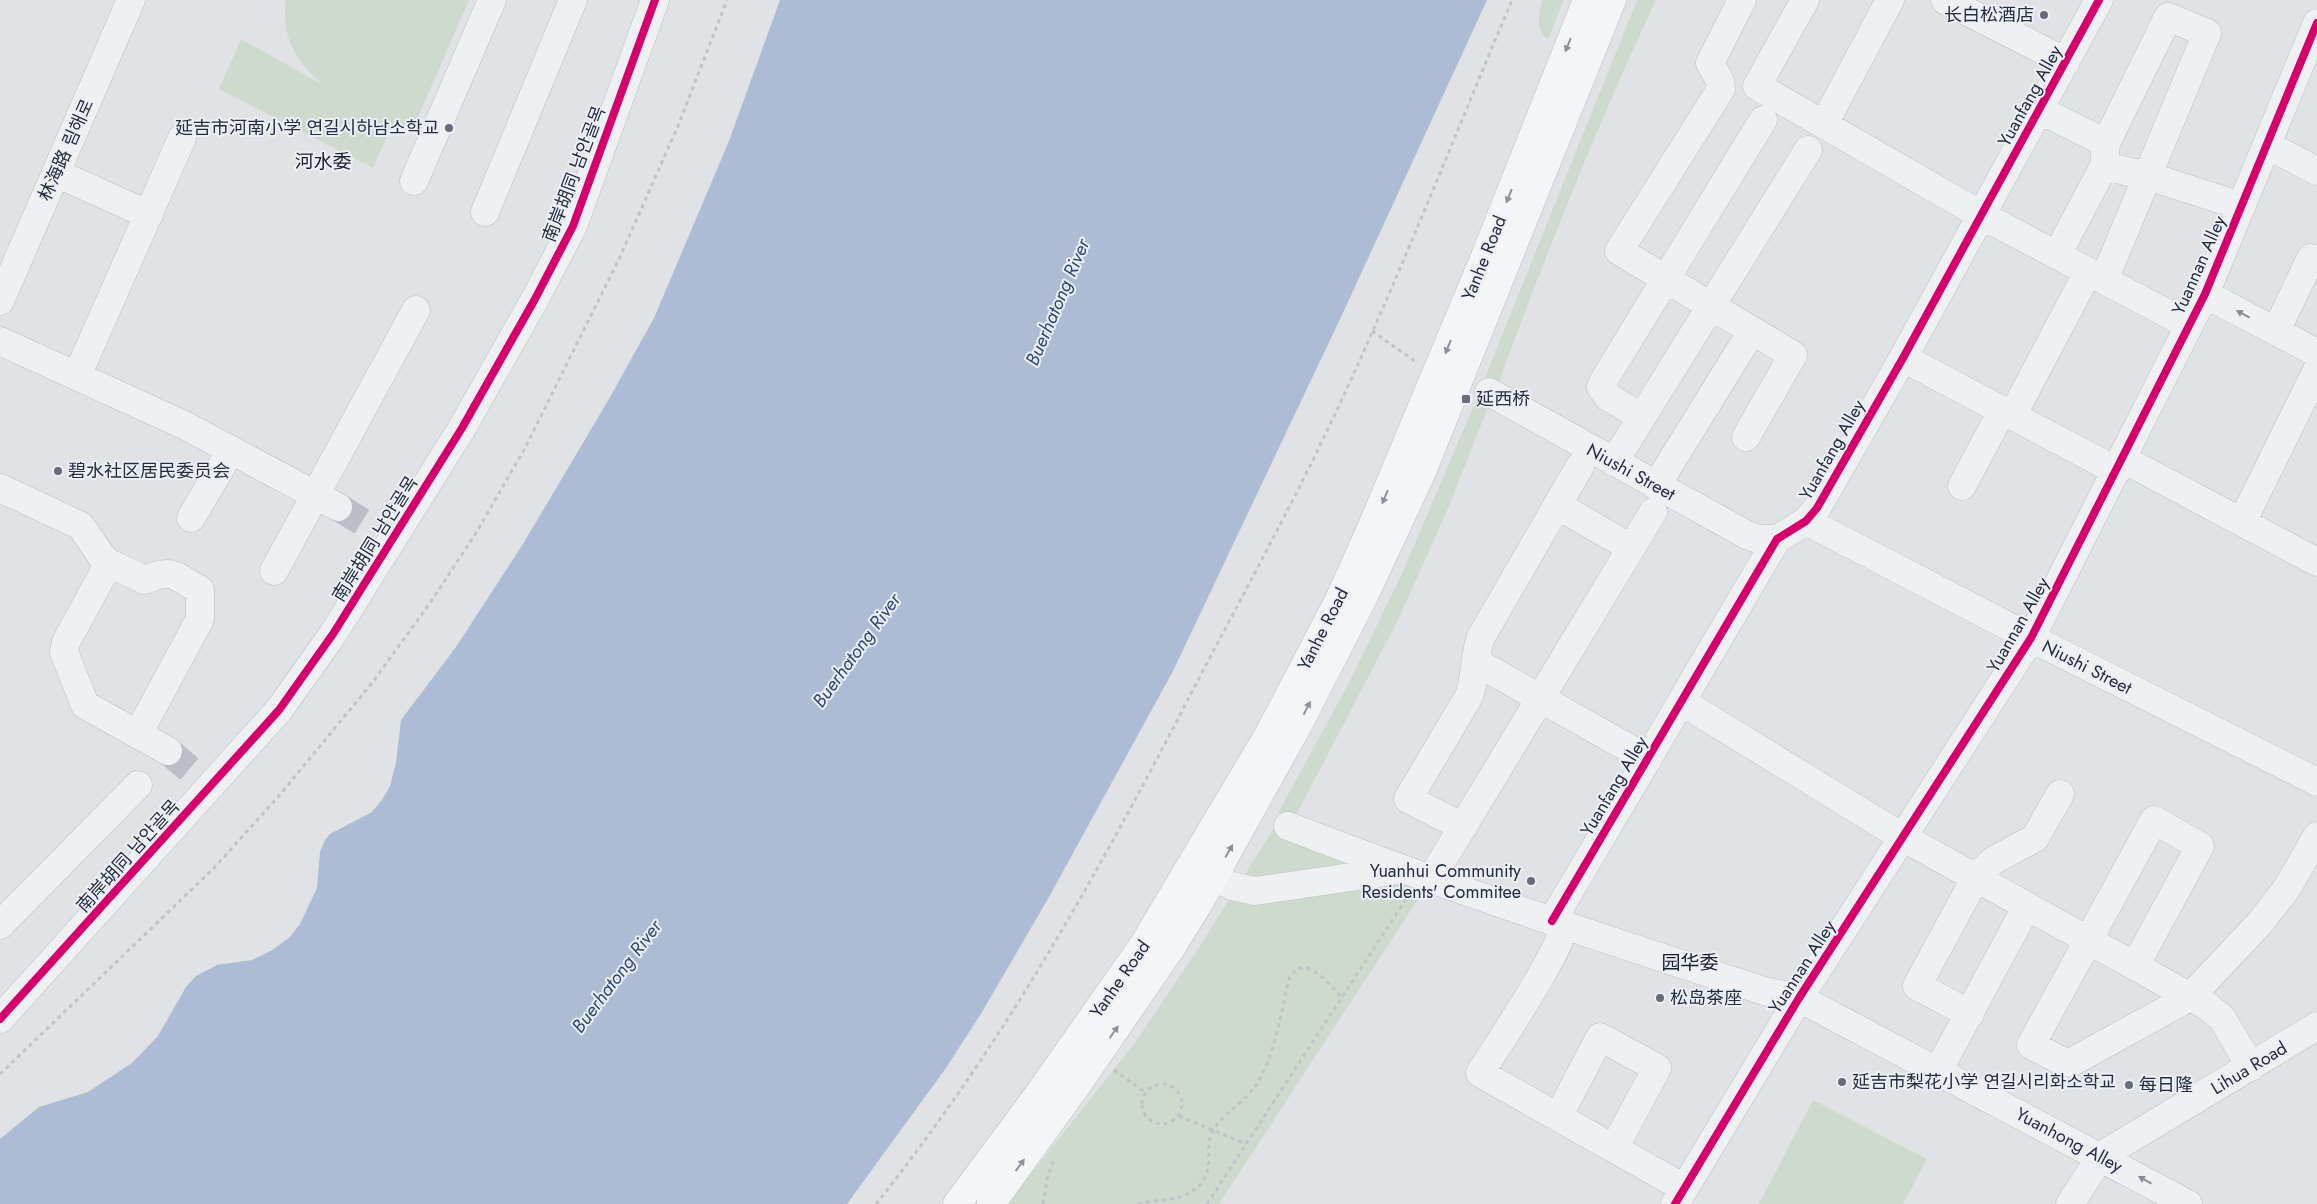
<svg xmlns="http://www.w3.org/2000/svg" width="2317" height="1204" viewBox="0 0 2317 1204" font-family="Jost,'Noto Sans SC','Noto Sans KR',sans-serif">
	<rect width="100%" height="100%" fill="#e0e2e5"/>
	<path fill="#cfdacf" d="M286,0H469L411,133L392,125L373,168L219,89L241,39L323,85C296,61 281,38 286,0Z
		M1542,0H1564L1548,39C1535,32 1539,12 1542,0Z
		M1637,0H1656C1597,126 1546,254 1498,384L1484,380Z
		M1477,398L1490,402L1447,511L1398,620L1293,821L1278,813L1349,683L1404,569Z
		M1274,828L1426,887L1219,1204H1007L1134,1044L1196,952Z
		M1813,1100L1927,1159L1903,1204H1759Z"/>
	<path fill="#abbcd4" d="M780,0H1487L1341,317L1173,671L1049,897L982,1012L946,1068L847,1204H0V1139L39,1107L88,1092L132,1063L158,1036L186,987L196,976L217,965L252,960L271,951L290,937L300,924L317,888L320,852L325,840L330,834L372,812L382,800L390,786L396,763L401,720L456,647L523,544L609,399L654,318L729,141Z"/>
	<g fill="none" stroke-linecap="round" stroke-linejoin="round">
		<path stroke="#bbbec4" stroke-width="28" stroke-dasharray="28 14" stroke-linecap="butt" d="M338,507L374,529
			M168,751L194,773"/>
		<defs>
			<path id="minor" d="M1742,0L1710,63L1720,81L1721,89L1619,251L1793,355L1746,437
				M1805,0L1757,86L1981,215L2189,325
				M1945,0L2066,62
				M2040,110L2106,143
				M1824,124L1890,0
				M2267,145L2317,171
				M2104,166L2148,176L2241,206
				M56,173L149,215
				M414,181L492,0
				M485,212L573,0
				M2057,255L2104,166L2106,143L2168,17L2207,33L2104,280
				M2205,294L2317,353
				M0,301L131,0
				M2276,331L2311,258L2317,260
				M0,341L184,425L338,507
				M1903,358L2117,471
				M77,376L182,138
				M1489,392L1747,535L1758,539H1777
				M2012,416L2088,272
				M1642,417L1608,397L1601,387L1604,380L1763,120
				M2123,459L2317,562
				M1614,462L1808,150
				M1656,486L1752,331
				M1962,486L2002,411
				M0,488L81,526L102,557L109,563L145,580C172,567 176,577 200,590V619L138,734
				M1557,505L1631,548
				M191,518L231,450
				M1806,521L2031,638L2317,782
				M2242,522L2317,370
				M109,563L66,642L64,652L85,705L168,751
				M274,571L416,310
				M1476,662L1648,759
				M1682,702L1904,838L2207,1006L2222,1018L2251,1067
				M1288,826C1445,887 1605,939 1764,991L1799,998L2188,1204
				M1463,827L1408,799L1469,696C1476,677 1474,656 1481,637L1580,466
				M1214,877L1232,886L1255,891L1398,870
				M1431,879L1653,512
				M1552,921L1777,539L1806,521L1817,508L1903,358L2099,0
				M0,925L138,785
				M1564,925C1565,944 1495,1050 1480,1073L1684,1188
				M2135,966L2200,846L2154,820L2031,1045L2062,1061L2070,1063L2190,997L2260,923L2287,888L2317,836
				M1970,1014L1917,986L1976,877L1994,860L2035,838L2060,794
				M0,1019L279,710L333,634L462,428L535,299L573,226L655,0
				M1938,1071L2027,906
				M1558,1117L1600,1037L1657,1068L1614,1148
				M1675,1204L1799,998L2031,638L2205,294L2317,23
				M2070,1204L2101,1156L2317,1026"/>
			<path id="major" d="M957,1204L1038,1095L1144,944L1269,734L1338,602L1370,531L1484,259L1587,0
				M991,1204L1077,1085L1173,945L1199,903L1298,725L1364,596L1421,474L1612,0"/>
		</defs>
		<use href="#minor" stroke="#bdbfc3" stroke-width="29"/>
		<use href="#major" stroke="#bbbfc3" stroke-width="29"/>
		<path stroke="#c2c3c8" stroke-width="3" stroke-dasharray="4 4" stroke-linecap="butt" d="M1372,331L1416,362
			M1114,1070L1146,1093
			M0,1074L214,868L278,797L372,683L430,603L476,533L524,450L619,259L678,126L727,0
			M1142 1104a20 20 0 1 1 40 0a20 20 0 1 1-40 0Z
			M1179,1116L1246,1144
			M876,1204C999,1050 1092,884 1183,709C1225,628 1269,548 1310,466C1385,314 1446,156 1512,0
			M1043,1204L1048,1175L1055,1158
			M1138,1204C1155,1199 1173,1202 1189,1193C1222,1174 1200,1149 1214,1129C1224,1113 1243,1103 1254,1088C1274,1061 1281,1012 1289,979C1304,951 1327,983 1342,997
			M1207,1204L1408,896"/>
		<use href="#minor" stroke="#eff0f2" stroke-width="28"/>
		<use href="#major" stroke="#f4f5f6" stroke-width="28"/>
		<defs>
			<path id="cycleway" d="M1552,921L1777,539L1806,521L1817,508L1903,358L2099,0
				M0,1019L279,710L333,634L462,428L535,299L573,226L655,0
				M1675,1204L1799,998L2031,638L2205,294L2317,23"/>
		</defs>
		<use href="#cycleway" stroke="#ecf0f6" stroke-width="11"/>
		<use href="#cycleway" stroke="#d6006c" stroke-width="8"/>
	</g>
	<defs><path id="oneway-solid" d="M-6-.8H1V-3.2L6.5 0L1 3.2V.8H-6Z" transform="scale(1.25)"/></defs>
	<g fill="#8c919b">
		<use href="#oneway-solid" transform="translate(1568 45) rotate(112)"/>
		<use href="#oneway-solid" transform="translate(1509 196) rotate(112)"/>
		<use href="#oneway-solid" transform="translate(1448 347) rotate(112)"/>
		<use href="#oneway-solid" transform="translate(1385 497) rotate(113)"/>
		<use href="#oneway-solid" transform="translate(1307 708) rotate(-63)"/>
		<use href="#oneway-solid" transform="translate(1229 851) rotate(-60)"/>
		<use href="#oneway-solid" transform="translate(1114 1032) rotate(-55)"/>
		<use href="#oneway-solid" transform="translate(1020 1165) rotate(-54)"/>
	</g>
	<g fill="#8a8e99">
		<use href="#oneway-solid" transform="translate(2243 314) rotate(-152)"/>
		<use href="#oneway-solid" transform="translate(2145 1180) rotate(-151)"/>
	</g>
	<g fill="#666c7a" stroke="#ecf0f6" stroke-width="2">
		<circle cx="2044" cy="15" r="5"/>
		<circle cx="449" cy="128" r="5"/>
		<rect x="1461" y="394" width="10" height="10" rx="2.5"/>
		<circle cx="58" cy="471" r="5"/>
		<circle cx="1531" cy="881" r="5"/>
		<circle cx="1660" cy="998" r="5"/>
		<circle cx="1842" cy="1082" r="5"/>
		<circle cx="2129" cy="1085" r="5"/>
	</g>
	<g text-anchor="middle" stroke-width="4" stroke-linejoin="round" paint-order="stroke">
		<g font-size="18" fill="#252d40" stroke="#ecf0f6" text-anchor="start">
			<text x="2034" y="21" text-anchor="end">长白松酒店</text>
			<text x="439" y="134" text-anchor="end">延吉市河南小学 연길시하남소학교</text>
			<text x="1476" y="405">延西桥</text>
			<text x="68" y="477">碧水社区居民委员会</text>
			<text x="1521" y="877" text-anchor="end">Yuanhui Community<tspan x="1521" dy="21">Residents' Commitee</tspan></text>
			<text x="1670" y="1004">松岛茶座</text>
			<text x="1852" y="1088">延吉市梨花小学 연길시리화소학교</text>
			<text x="2139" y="1091">每日隆</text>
		</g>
		<g font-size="18" fill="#252d40" stroke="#ecf0f6">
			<text transform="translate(2030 96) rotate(-61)" y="6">Yuanfang Alley</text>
			<text transform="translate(66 150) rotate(-66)" y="6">林海路 림해로</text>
			<text transform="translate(574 174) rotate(-69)" y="6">南岸胡同 남안골목</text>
			<text transform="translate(1484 258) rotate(-68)" y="6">Yanhe Road</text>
			<text transform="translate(2199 265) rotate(-66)" y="6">Yuannan Alley</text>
			<text transform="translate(1832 450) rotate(-60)" y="6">Yuanfang Alley</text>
			<text transform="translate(1631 472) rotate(29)" y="6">Niushi Street</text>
			<text transform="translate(375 539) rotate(-58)" y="6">南岸胡同 남안골목</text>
			<text transform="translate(2018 625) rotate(-60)" y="6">Yuannan Alley</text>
			<text transform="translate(1323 629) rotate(-63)" y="6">Yanhe Road</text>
			<text transform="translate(2087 667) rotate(27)" y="6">Niushi Street</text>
			<text transform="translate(1614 786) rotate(-59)" y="6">Yuanfang Alley</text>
			<text transform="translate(128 856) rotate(-48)" y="6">南岸胡同 남안골목</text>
			<text transform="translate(1802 967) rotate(-57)" y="6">Yuannan Alley</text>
			<text transform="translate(1120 979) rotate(-55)" y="6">Yanhe Road</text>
			<text transform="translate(2249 1068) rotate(-31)" y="6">Lihua Road</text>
			<text transform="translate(2069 1140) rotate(28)" y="6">Yuanhong Alley</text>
		</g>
		<g font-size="19" fill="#181e31" stroke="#ecf0f6">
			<text x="323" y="168">河水委</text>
			<text x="1690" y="969">园华委</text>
		</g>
		<g font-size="19" font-style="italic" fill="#2c4878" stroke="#ecf0f6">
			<text transform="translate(1057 302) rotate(-67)" y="7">Buerhatong River</text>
			<text transform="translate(856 650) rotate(-54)" y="7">Buerhatong River</text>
			<text transform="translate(616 976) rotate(-53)" y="7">Buerhatong River</text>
		</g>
	</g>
</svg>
